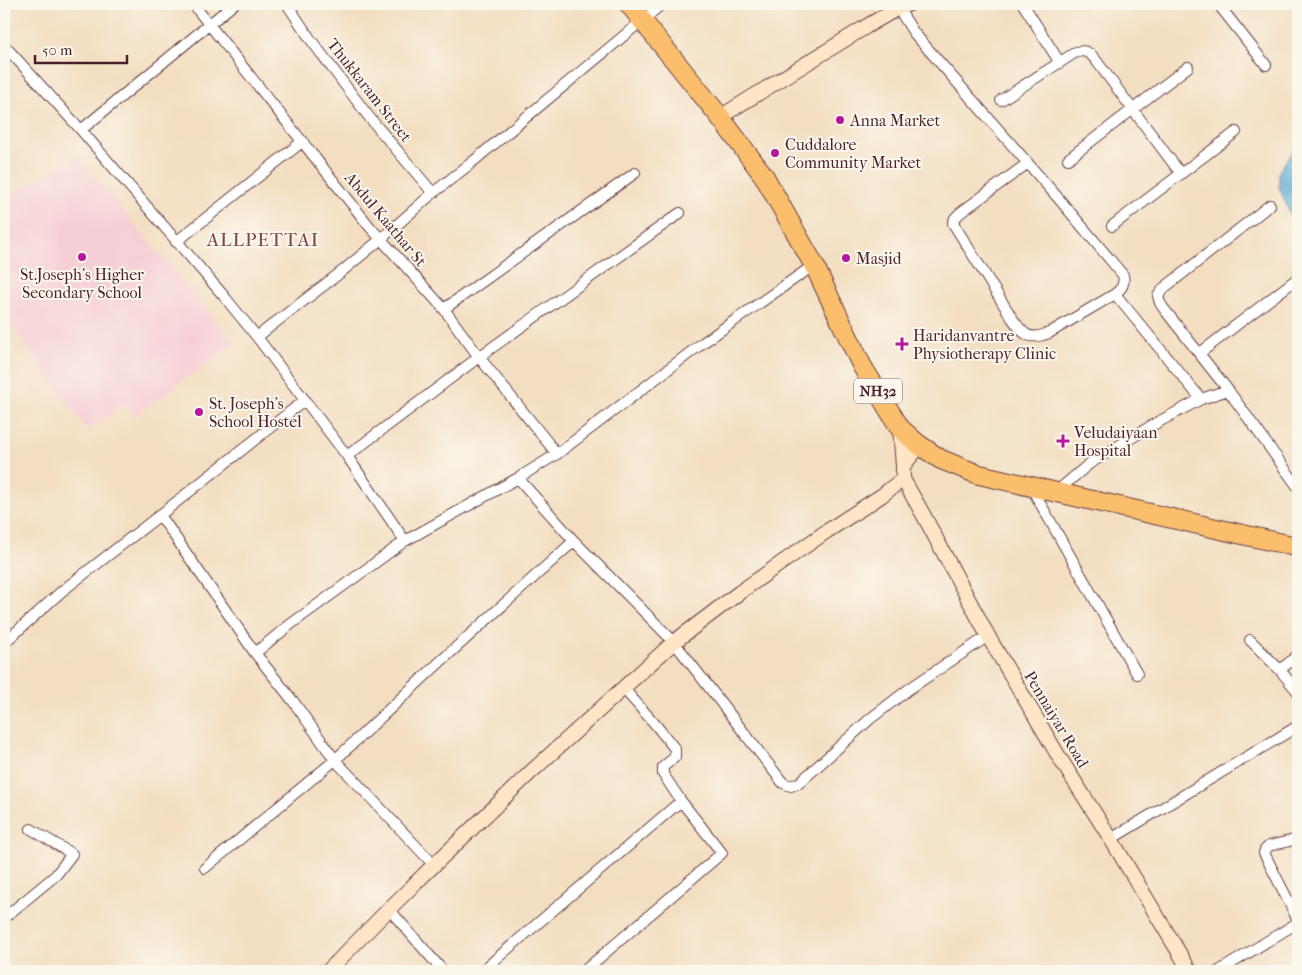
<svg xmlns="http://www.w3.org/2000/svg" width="1302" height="975" viewBox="0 0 1302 975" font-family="'IM FELL French Canon',serif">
	<rect width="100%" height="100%" fill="#fbf7ec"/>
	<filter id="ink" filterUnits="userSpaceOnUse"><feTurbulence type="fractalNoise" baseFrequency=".02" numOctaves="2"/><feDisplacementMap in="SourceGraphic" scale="10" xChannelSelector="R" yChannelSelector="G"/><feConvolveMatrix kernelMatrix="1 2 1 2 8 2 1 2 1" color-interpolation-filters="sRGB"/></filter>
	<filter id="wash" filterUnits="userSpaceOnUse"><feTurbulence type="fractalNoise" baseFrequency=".0096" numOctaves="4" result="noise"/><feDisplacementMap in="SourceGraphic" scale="20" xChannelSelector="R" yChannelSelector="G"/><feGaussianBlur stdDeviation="1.12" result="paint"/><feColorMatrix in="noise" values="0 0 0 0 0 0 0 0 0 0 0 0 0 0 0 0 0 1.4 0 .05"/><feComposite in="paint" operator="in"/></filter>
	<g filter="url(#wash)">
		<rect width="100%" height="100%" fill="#f3dec1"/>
		<path fill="#f6cfd6" d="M77,157L234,342L135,416L124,403L87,430L4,316V198Z"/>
		<path fill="#5dabd7" stroke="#546581" d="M1298,144V235L1279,187V171Z"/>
	</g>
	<g filter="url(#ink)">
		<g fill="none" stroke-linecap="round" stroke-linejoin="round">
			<defs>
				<path id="street" d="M193,4L370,227L444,309L479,357L557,454
					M287,4L311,40L369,117L433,193
					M1023,4L1060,63
					M1218,4L1266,65
					M898,8L914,33L1059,199L1123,275C1125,284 1122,288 1115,294L1201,399
					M4,45L81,130L223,295L257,337L276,322L340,273L381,239L433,193L470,164L662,4
					M1001,100L1076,52C1085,50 1089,52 1095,59L1181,174
					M81,130L234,4
					M1068,159L1188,67
					M1028,163L960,213L955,218L953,223L1012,318C1024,335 1028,341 1049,333L1115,294
					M1112,226L1236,132
					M176,242L303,141
					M444,309L635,173
					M257,337L347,456L405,541
					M1200,353L1298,278
					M1228,390L1164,309L1160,303L1158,296L1164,288L1270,205
					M347,456L479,357L680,213
					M518,478L574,541L674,642L783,783L791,786L799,783L870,719L909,689L988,636
					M1031,487L1137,674
					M1056,492L1089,464L1151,426L1201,399L1228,390L1298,487
					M160,515L255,653L293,701L335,760L434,865
					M1250,640L1280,670L1298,692
					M4,643L62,591L160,515L305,400
					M255,653L291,624L405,541L518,478L557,454L704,342L814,265
					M1280,670L1298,655
					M1111,839L1298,726
					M205,868L335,760L441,661L574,541
					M389,909L443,971
					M4,918L56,875L72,854L31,829
					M482,971L681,801
					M584,971L722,853L681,801L663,774V767L675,757V749L655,724L623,688
					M1219,971L1297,923V918L1264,853L1265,850L1269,846L1298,839"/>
				<path id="secondary" d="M720,117L867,26L898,8L909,4
					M900,428L903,466
					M903,479L924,516L988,636L1059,757L1111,839L1190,971
					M903,479V466L917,449L921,446
					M328,971L389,909L434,865L531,772L674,642L740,592L827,531L881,496L903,479"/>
				<path id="highway" d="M629,4L720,117L764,176L814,265L862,366L900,428L918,444L940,459L977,474L1055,492L1298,547"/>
			</defs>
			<use href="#street" stroke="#633c42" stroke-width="12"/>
			<use href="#secondary" stroke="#633c42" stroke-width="16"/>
			<use href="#highway" stroke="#633c42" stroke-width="21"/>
			<use href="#street" stroke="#fff" stroke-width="10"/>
			<use href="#secondary" stroke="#fde5c5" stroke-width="14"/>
			<use href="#highway" stroke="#fabe6d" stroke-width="19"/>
		</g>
	</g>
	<g fill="#b5179e" stroke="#fbf7ec" stroke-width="2">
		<circle cx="840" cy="120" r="5"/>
		<circle cx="775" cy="153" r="5"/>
		<circle cx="82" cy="257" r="5"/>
		<circle cx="846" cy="258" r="5"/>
		<path d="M899.5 336.5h5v5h5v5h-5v5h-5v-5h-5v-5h5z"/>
		<circle cx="199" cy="412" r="5"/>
		<path d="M1060.5 433.5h5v5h5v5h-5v5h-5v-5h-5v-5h5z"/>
	</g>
	<g text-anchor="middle" stroke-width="4" stroke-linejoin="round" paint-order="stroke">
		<rect fill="#fbf7ec" stroke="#7f6065" stroke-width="1" x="854" y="378.5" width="48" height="25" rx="4"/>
		<g font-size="15" font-weight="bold" fill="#4a1f2b">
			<text x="878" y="396">NH32</text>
		</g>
		<g font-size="16" fill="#4a1f2b" stroke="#fbf7ec">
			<text transform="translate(370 90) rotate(52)" y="6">Thukkaram Street</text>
			<text transform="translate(386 219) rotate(50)" y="6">Abdul Kaathar St</text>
			<text transform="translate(1057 719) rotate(59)" y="6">Pennaiyar Road</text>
		</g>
		<g font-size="16" fill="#4a1f2b" stroke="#fbf7ec" text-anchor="start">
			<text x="850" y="126">Anna Market</text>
			<text x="785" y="150">Cuddalore<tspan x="785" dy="18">Community Market</tspan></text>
			<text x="856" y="264">Masjid</text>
			<text x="82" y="280" text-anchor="middle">St.Joseph's Higher<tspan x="82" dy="18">Secondary School</tspan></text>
			<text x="913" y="341">Haridanvantre<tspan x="913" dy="18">Physiotherapy Clinic</tspan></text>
			<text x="209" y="409">St. Joseph's<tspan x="209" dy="18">School Hostel</tspan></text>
			<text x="1074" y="438">Veludaiyaan<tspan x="1074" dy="18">Hospital</tspan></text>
		</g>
		<g font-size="19" letter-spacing="1" fill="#824949" stroke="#fbf7ec">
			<text x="263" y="246">ALLPETTAI</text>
		</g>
	</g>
	<rect width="1302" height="975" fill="none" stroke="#fbf7ec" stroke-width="20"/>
	<path d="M35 55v8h92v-8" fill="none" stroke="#4a1f2b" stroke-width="2.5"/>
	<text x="42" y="55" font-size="15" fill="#4a1f2b" stroke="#fbf7ec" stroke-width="4" paint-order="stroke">50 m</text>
</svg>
